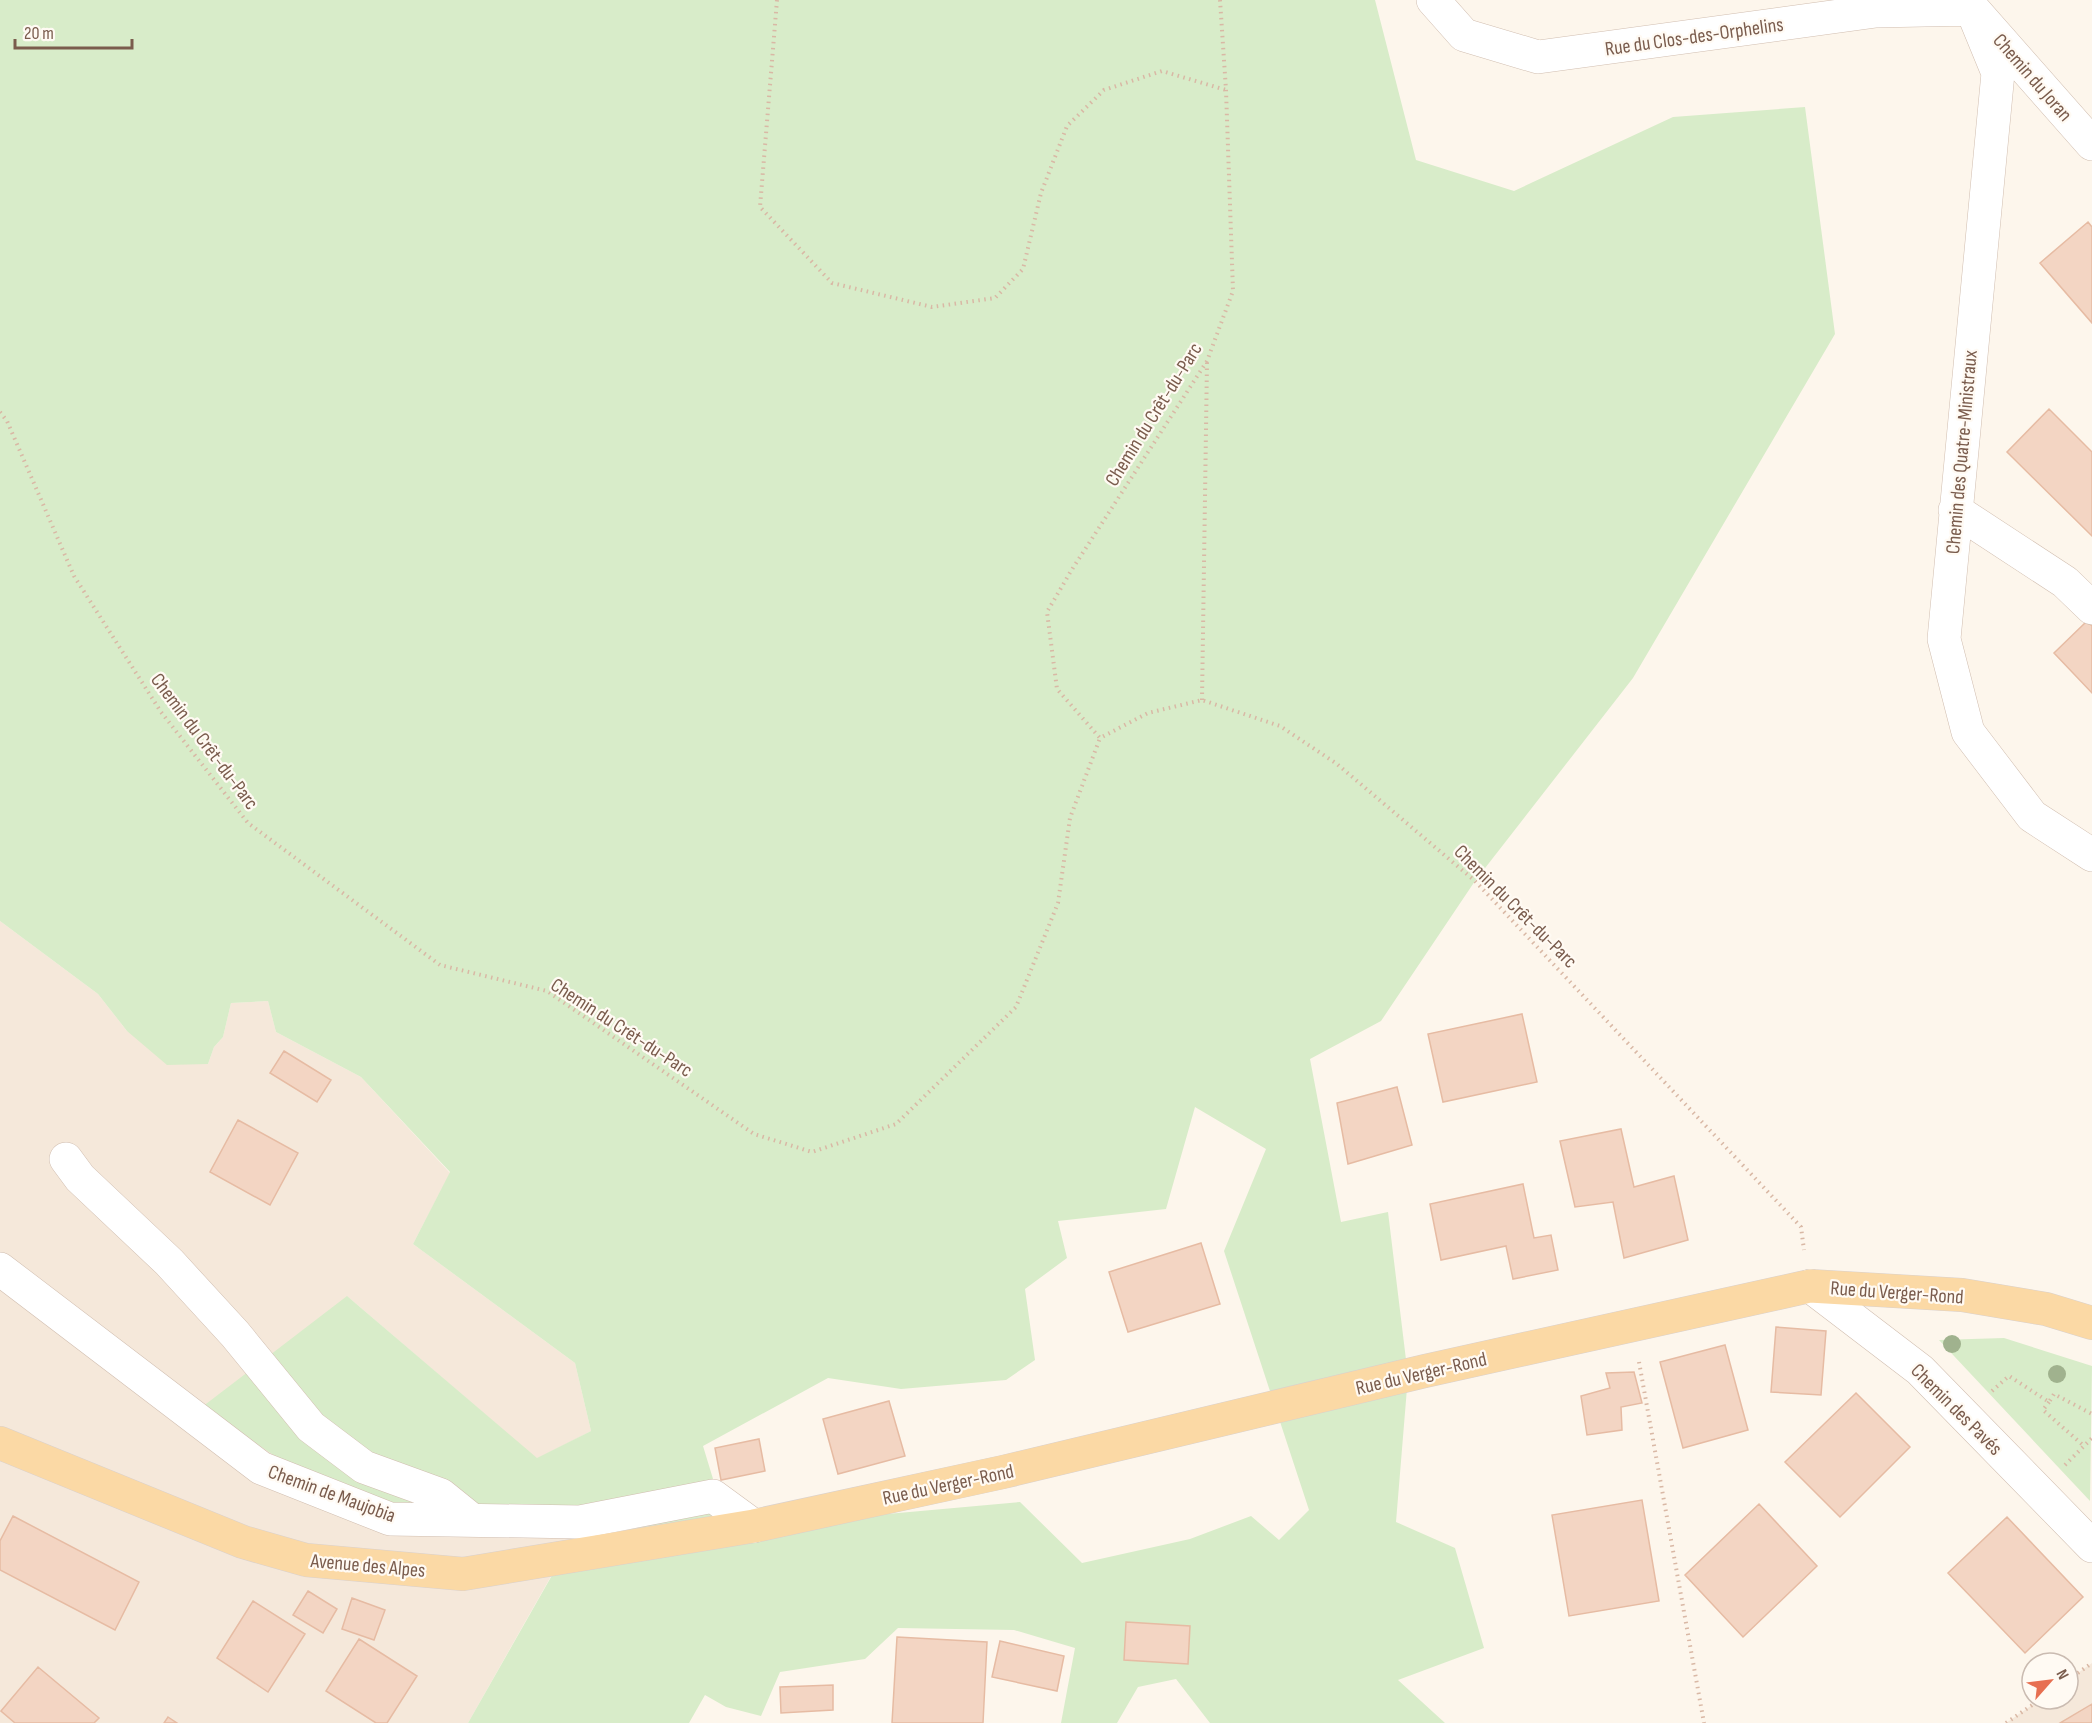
<svg xmlns="http://www.w3.org/2000/svg" width="2092" height="1723" viewBox="0 0 2092 1723" font-family="'Sofia Sans Condensed',sans-serif">
	<rect width="100%" height="100%" fill="#fdf6ec"/>
	<path fill="#f5e8da" d="M0,921L98,994L127,1031L208,1064L214,1047L223,1037L231,1003L268,1001L276,1032L361,1077L450,1173L413,1244L575,1363L591,1431L537,1459L347,1296L584,1518L468,1723H0Z
		M2092,1663V1723H2006L2041,1699H2068V1680Z"/>
	<path fill="#d8ecc9" fill-rule="evenodd" d="M0,0H1375L1416,160L1514,191L1673,117L1805,107L1835,334L1633,678L1475,881L1381,1021L1310,1059L1341,1222L1388,1212L1408,1376L1396,1522L1455,1548L1484,1648L1398,1680L1445,1723H1210L1176,1679L1138,1687L1117,1723H1061L1075,1648L1014,1630L898,1628L865,1659L780,1672L761,1716L726,1707L705,1695L689,1723H468L584,1519L382,1528L202,1407L347,1296L537,1458L591,1431L575,1363L413,1244L450,1172L361,1077L276,1032L268,1001L231,1003L223,1037L214,1047L208,1064L167,1065L127,1031L98,994L0,921ZM1195,1107L1266,1149L1224,1251L1309,1510L1279,1540L1251,1516L1190,1539L1082,1563L1020,1502L754,1526L717,1492L703,1446L828,1378L901,1389L1006,1380L1035,1360L1025,1289L1067,1258L1058,1221L1166,1209Z
		M2004,1338L2092,1366L2090,1501L1939,1340Z"/>
	<path fill="#f3d5c3" stroke="#e6bba3" stroke-width="1.5" d="M2088,222L2092,227V323L2040,263Z
		M2049,409L2092,452V536L2007,452Z
		M2087,621L2092,626V693L2054,653Z
		M1522,1014L1537,1082L1443,1102L1428,1034Z
		M284,1051L331,1080L317,1102L270,1073Z
		M1397,1087L1412,1145L1348,1164L1337,1103Z
		M238,1120L298,1153L270,1205L210,1172Z
		M1621,1129L1634,1187L1674,1176L1688,1240L1624,1258L1613,1202L1575,1207L1560,1141Z
		M1523,1184L1534,1238L1551,1235L1558,1270L1513,1279L1506,1246L1441,1260L1430,1204Z
		M1201,1243L1220,1304L1128,1332L1109,1272Z
		M1776,1327L1826,1331L1821,1395L1771,1392Z
		M1725,1345L1748,1430L1683,1448L1660,1362Z
		M1634,1372L1642,1403L1621,1407L1622,1430L1587,1435L1581,1396L1610,1388L1606,1373Z
		M1856,1393L1910,1447L1840,1517L1785,1462Z
		M889,1401L905,1456L838,1474L823,1419Z
		M759,1439L765,1471L721,1480L715,1448Z
		M1642,1500L1659,1601L1569,1616L1552,1515Z
		M1759,1504L1817,1566L1743,1637L1685,1575Z
		M13,1516L139,1582L115,1630L0,1570V1541Z
		M2007,1517L2083,1597L2025,1653L1948,1573Z
		M308,1591L337,1609L323,1633L293,1615Z
		M352,1598L385,1610L374,1640L342,1629Z
		M253,1601L305,1634L268,1692L217,1658Z
		M1126,1622L1190,1626L1188,1664L1124,1660Z
		M897,1637L987,1642L983,1723H892Z
		M359,1639L417,1676L387,1723H376L326,1691Z
		M1000,1641L1064,1656L1057,1691L992,1677Z
		M38,1667L99,1718L94,1723H15L1,1711Z
		M833,1685V1710L781,1713L780,1687Z
		M2092,1704V1723H2060Z
		M168,1717L177,1723H164Z"/>
	<g fill="none" stroke-linecap="round" stroke-linejoin="round">
		<defs>
			<path id="minor" d="M1433,0L1464,35L1538,57L1876,11L1973,9L2092,144
				M1968,0L1998,73L1944,639L1968,732L2032,816L2092,855
				M1955,510L2065,582L2092,608
				M66,1159L80,1178L169,1262L235,1334L311,1427L364,1467L441,1495L472,1520
				M0,1269L261,1468L390,1519L580,1522L713,1496L754,1526
				M1810,1286L1920,1370L2092,1546"/>
			<path id="major" d="M0,1443L243,1542L306,1560L463,1574L754,1526L1003,1472L1425,1371L1810,1286L1962,1295L2046,1309L2092,1323"/>
		</defs>
		<use href="#minor" stroke="#d1beb0" stroke-width="34"/>
		<use href="#major" stroke="#dad1cd" stroke-width="34"/>
		<path stroke="#d9b8a5" stroke-width="4" stroke-dasharray="1.5 4.5" stroke-linecap="butt" d="M777,0L760,207L832,283L932,307L995,298L1023,269L1041,193L1067,126L1104,90L1162,71L1226,90
			M1220,0L1226,90L1233,291L1207,361L1071,571L1047,612L1057,689L1100,738L1148,713L1202,700L1280,726L1337,764L1475,881L1801,1227L1804,1250
			M0,412L7,421L74,576L161,712L248,823L440,965L547,991L754,1134L812,1152L896,1124L1016,1007L1058,903L1070,818L1100,738
			M1202,700L1207,362
			M1639,1362L1704,1723
			M1992,1391L2009,1376L2049,1402L2054,1394L2092,1414
			M2049,1402L2043,1410L2084,1446
			M2065,1465L2092,1438
			M2068,1680L2092,1663
			M2006,1723L2041,1699"/>
		<use href="#minor" stroke="#fff" stroke-width="33"/>
		<use href="#major" stroke="#fbd9a5" stroke-width="33"/>
	</g>
	<g fill="#a0b28e">
		<circle cx="1952" cy="1344" r="9"/>
		<circle cx="2057" cy="1374" r="9"/>
	</g>
	<g text-anchor="middle" stroke-width="4.5" stroke-linejoin="round" paint-order="stroke">
		<g font-size="20" fill="#7a5c4d" stroke="#fffaf3">
			<text transform="translate(1694 36) rotate(-8)" y="7">Rue du Clos-des-Orphelins</text>
			<text transform="translate(2033 77) rotate(49)" y="7">Chemin du Joran</text>
			<text transform="translate(1153 414) rotate(-58)" y="7">Chemin du Crêt-du-Parc</text>
			<text transform="translate(1961 452) rotate(-85)" y="7">Chemin des Quatre-Ministraux</text>
			<text transform="translate(205 741) rotate(53)" y="7">Chemin du Crêt-du-Parc</text>
			<text transform="translate(1516 906) rotate(45)" y="7">Chemin du Crêt-du-Parc</text>
			<text transform="translate(622 1027) rotate(33)" y="7">Chemin du Crêt-du-Parc</text>
			<text transform="translate(1897 1292) rotate(4)" y="7">Rue du Verger-Rond</text>
			<text transform="translate(1421 1373) rotate(-13)" y="7">Rue du Verger-Rond</text>
			<text transform="translate(1957 1409) rotate(45)" y="7">Chemin des Pavés</text>
			<text transform="translate(948 1484) rotate(-12)" y="7">Rue du Verger-Rond</text>
			<text transform="translate(332 1493) rotate(20)" y="7">Chemin de Maujobia</text>
			<text transform="translate(368 1565) rotate(5)" y="7">Avenue des Alpes</text>
		</g>
	</g>
	<g transform="translate(2050 1681) rotate(62)"><circle r="28" fill="#fffaf3" stroke="#cabbb1" stroke-width="1.5"/>
	<path d="M0-4.5L10 22L0 15L-10 22Z" fill="#e76f51"/>
	<text y="-9" font-size="16" font-weight="bold" text-anchor="middle" fill="#7a5c4d">N</text>
	</g>
	<path d="M15 39v9h117v-9" fill="none" stroke="#7a5c4d" stroke-width="3"/>
	<text x="24" y="39" font-size="18" fill="#7a5c4d" stroke="#fffaf3" stroke-width="4.5" paint-order="stroke">20 m</text>
</svg>
